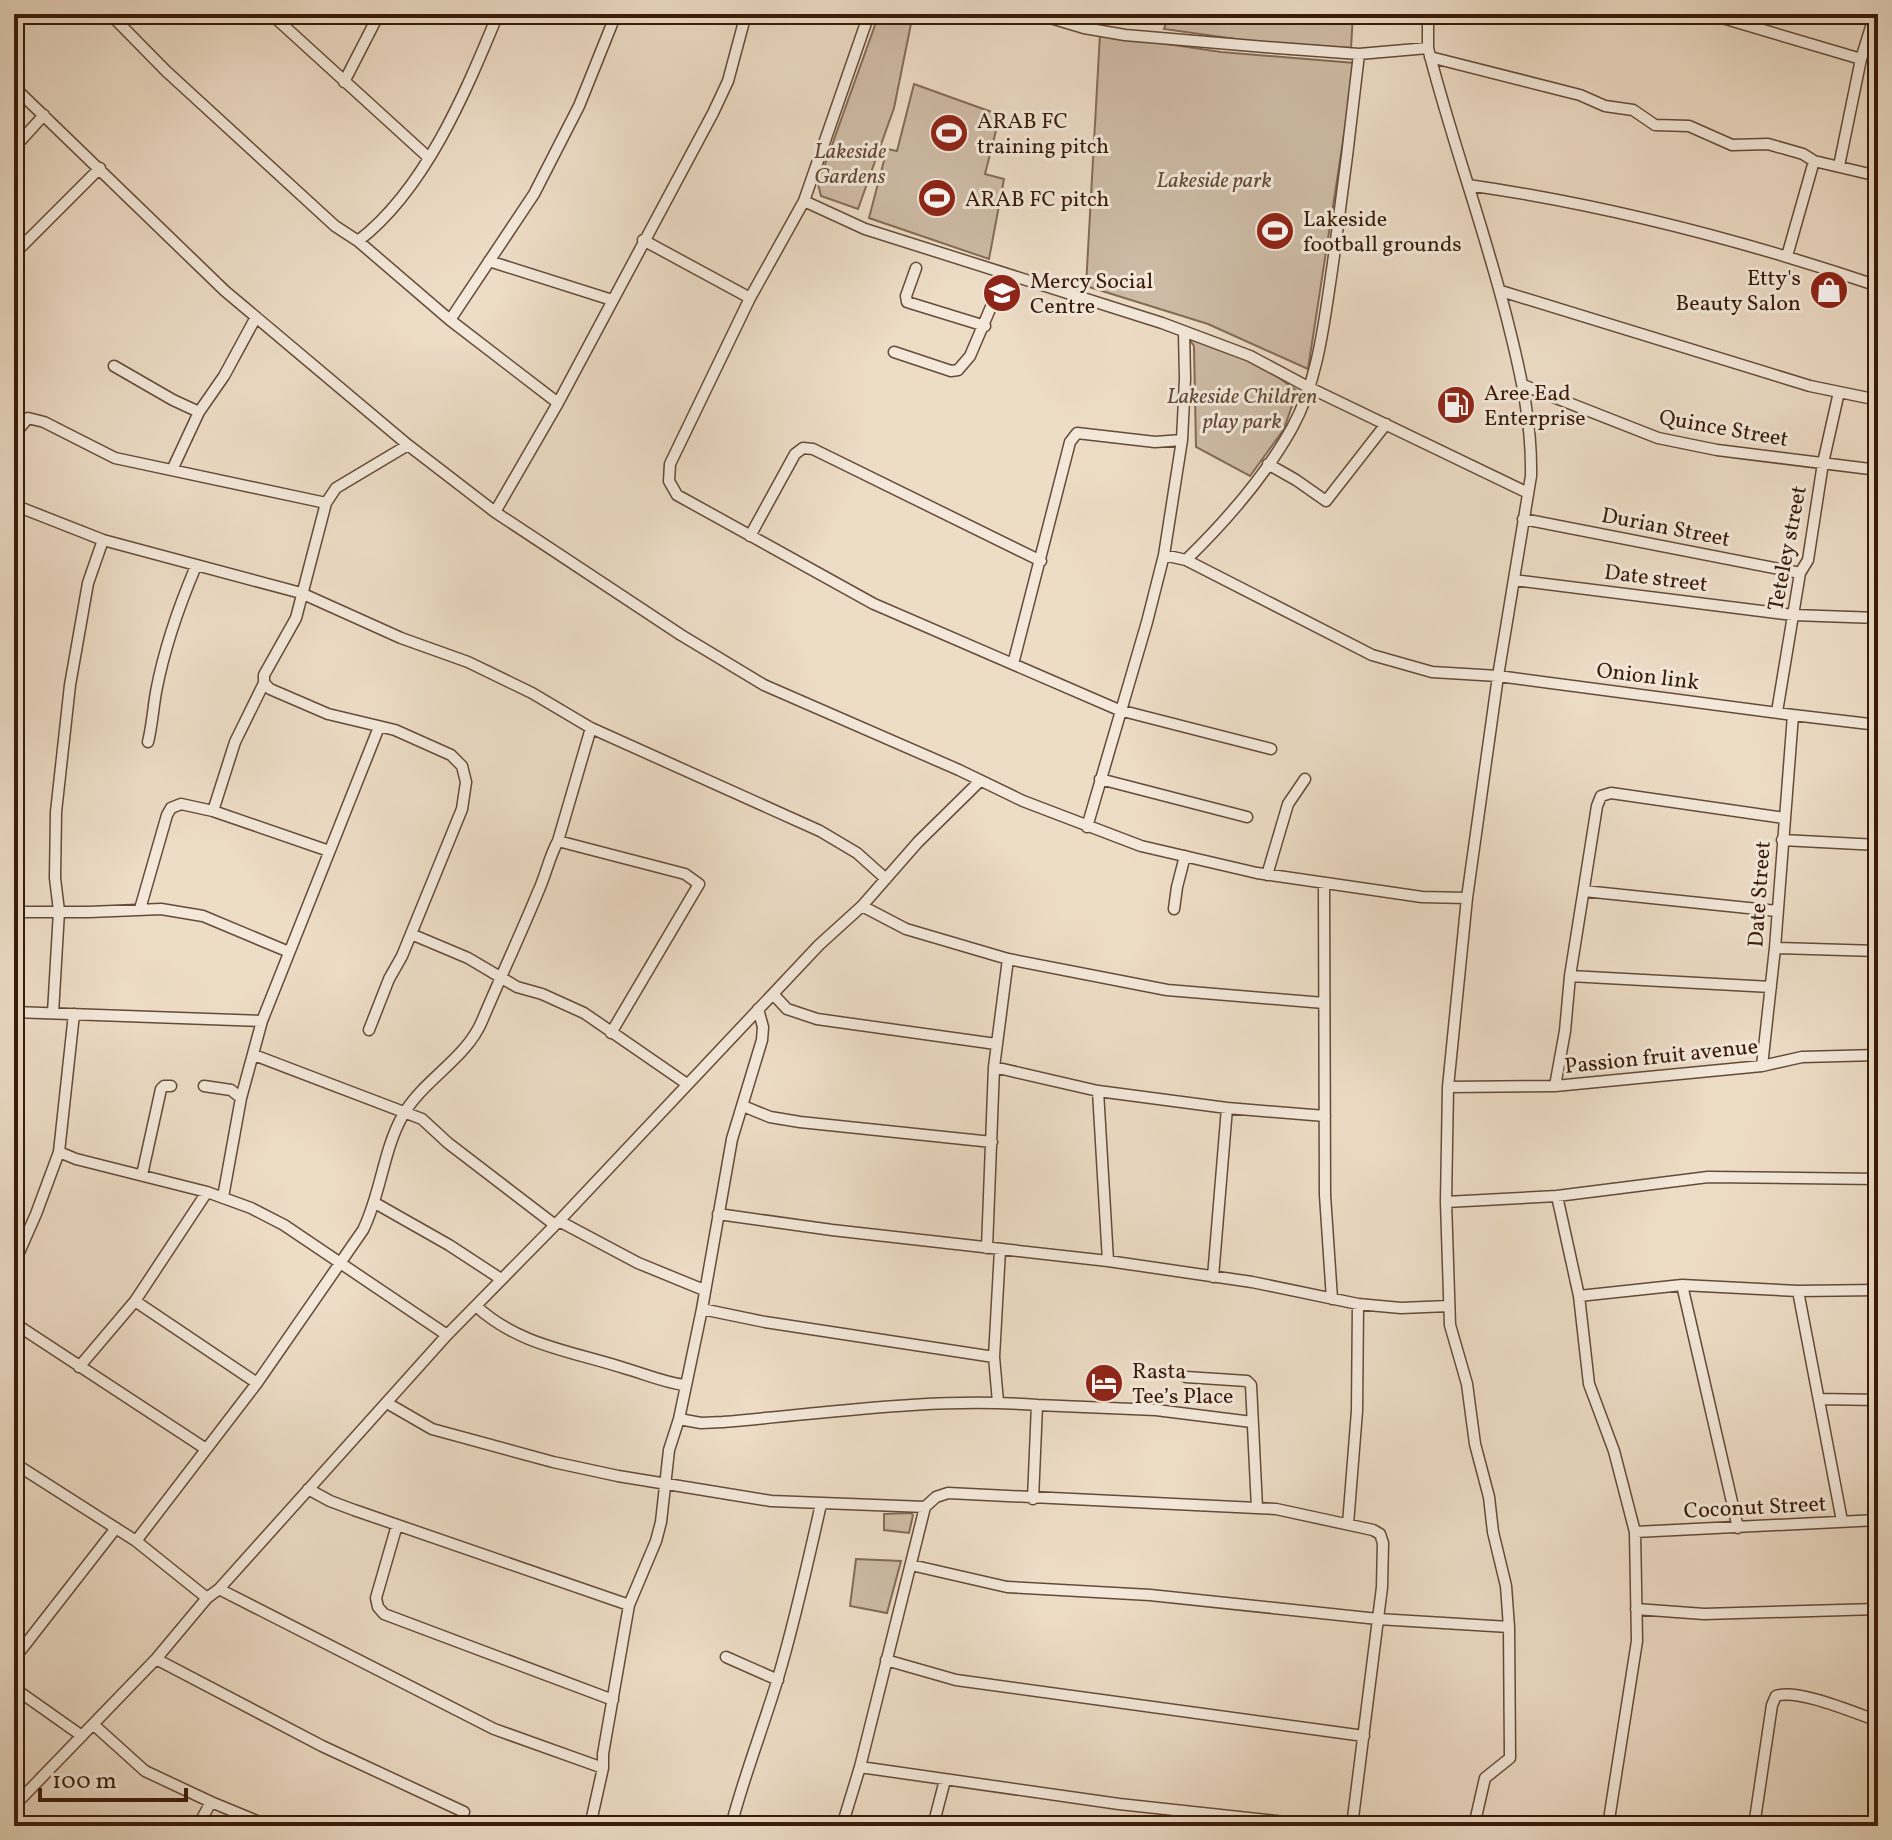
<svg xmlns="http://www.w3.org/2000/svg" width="1892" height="1840" viewBox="0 0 1892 1840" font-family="Vollkorn,serif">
	<rect width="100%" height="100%" fill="#eddcc6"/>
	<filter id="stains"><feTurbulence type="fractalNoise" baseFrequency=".0025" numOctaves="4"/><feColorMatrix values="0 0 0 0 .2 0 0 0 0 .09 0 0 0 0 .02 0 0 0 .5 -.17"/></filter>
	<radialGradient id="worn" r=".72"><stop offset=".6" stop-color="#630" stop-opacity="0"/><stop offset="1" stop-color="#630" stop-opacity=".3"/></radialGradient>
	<path fill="#cebba6" stroke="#846b58" stroke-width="2" d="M879,14H913L894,108L858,209L821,196L818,184Z
		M1169,14H1353L1351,48L1250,41L1164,29Z
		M1100,34L1221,52L1355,63L1308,369L1208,324L1086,286Z
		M914,84L1000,115L985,174L1004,179L989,259L869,218L887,149L897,151Z
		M1184,332L1250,356L1297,391L1284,429L1250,476L1196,447L1194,346Z
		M911,1513L913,1515L909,1533L884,1530V1514Z
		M856,1559L901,1561L887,1613L850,1606Z"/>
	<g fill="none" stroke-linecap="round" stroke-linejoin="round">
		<defs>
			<path id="street" d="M110,14L166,71L335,226L358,241L450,320L558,403
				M271,14L429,158
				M869,14L804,201L750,298L670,464L669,481L677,495L874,604L1119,710L1271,749
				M1037,14L1084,28L1125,35L1265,47L1359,54L1428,48
				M1428,14V48C1452,143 1487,235 1510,331C1522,379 1532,426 1531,476L1498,676L1467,898L1448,1087L1446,1202L1450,1325L1467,1384L1475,1444L1489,1497L1493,1532L1506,1586L1509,1627L1510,1758L1485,1778L1474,1826
				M1709,14L1861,59
				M1430,57L1580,95L1605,106L1633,110L1655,125L1689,126L1732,145L1768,144L1803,154L1814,161L1878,176
				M344,82L379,14
				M14,87L225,291L408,445L495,512L681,635L764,685L959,770L1023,801L1141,846L1257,873L1422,897L1467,898
				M14,148L44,115
				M1839,166L1861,59L1875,14
				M1468,185C1607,205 1745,241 1878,286
				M804,201L865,229L1162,323L1250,356L1308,387L1528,493
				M643,240L750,298
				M358,241C426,189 466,91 498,14
				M14,254L100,168
				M1787,256L1814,161
				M489,261L612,300
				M916,268L906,296L907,302L985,326
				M1501,291L1810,386L1878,400
				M450,320L534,194L579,106L616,14
				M894,352L951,371L958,370L970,356L1005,274
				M114,366L173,400L199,412
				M14,379L18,383
				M1523,385L1658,438L1717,450L1878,470
				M14,448L18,430L28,418L44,422L115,458L326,503
				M1268,464L1296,480L1326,501L1386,424
				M172,470L199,412L224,376L256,317
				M14,505L103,540L301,593L401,638L468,662L532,693L591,728L820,831L857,853L886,879
				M495,512L558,403L713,113L728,81L746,14
				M1523,519L1800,573
				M750,536L795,454L803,448L813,449L1041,561
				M1164,555L1186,560L1372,655L1432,672L1498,676L1793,715L1775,948L1762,1066
				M1186,560C1226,521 1264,478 1292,428C1318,381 1324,323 1332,270C1342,198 1351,126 1359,54
				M1514,580L1793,615L1878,618
				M1013,664L1070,442L1077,433L1155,442L1182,440
				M264,683L270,689L328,714L395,730L451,755L462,766L466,782L462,809L402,956L389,979L369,1030
				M1777,712L1800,573L1808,560L1823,463L1839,392
				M1793,715L1878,725
				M148,742C152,726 153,709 156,692C164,649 179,606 196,566
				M1100,779L1247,817
				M213,811L235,742L264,683V675L296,618L326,503L336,488L408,445
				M1087,827L1147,622L1164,555L1182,440L1185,379L1184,332
				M1782,840L1878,845
				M558,841L685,874L699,884L611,1033
				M1267,875L1288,804L1305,779
				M1324,883L1325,1195L1332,1299
				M1584,891L1777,911
				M862,906L906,929L1008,959L1167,990L1324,1003
				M140,909L167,815L171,808L181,804L213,811L329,851
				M1174,909L1177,887L1185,856
				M14,912H89L161,909L203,916L289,952
				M411,934L468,958L517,987L542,994L584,1013L687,1084
				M1775,948L1878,951
				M1570,976L1771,987
				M773,994L787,1009L817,1019L996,1044
				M14,1012L262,1021
				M53,1013L59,911L55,878L56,812L70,685L88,583L103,540
				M254,1055L422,1119L448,1143L555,1225
				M994,1067L1098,1091L1227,1108L1325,1116
				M204,1086L231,1090L241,1098
				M1555,1086L1565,1031L1570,976L1597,806L1601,796L1611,793L1784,818
				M1448,1087L1555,1086L1762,1066L1802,1057L1878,1055
				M1098,1091L1108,1261
				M743,1106L770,1117L800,1122L992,1142
				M59,1152L76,1159L207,1192L251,1208L284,1225L447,1335
				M142,1175L161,1089L164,1086H171
				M1557,1196L1579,1296L1589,1384L1614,1451L1635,1532L1637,1641L1608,1826
				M223,1197L241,1098L262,1021L379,727
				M1446,1202L1557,1196L1708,1177L1878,1179
				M375,1203L449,1245L501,1279
				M718,1214L832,1230L1108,1261L1252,1282L1358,1304L1401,1308L1449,1306
				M559,1221L638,1263L704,1290
				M987,1248L994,1067L1008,959
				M14,1264L36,1214L59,1152L74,1014
				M1213,1277L1227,1108
				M1682,1285L1738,1528
				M1798,1291L1842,1521
				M1579,1296L1682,1285L1798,1291L1878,1290
				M135,1301L257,1383
				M476,1306C518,1345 571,1351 624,1368C645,1374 663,1382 684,1385
				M702,1309L765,1322L994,1357
				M14,1323L206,1449
				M79,1367L135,1301L207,1192
				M1186,1377L1247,1381L1251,1385L1257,1508
				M1819,1399L1878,1400
				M998,1402L994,1357L1000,1250
				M387,1403L432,1429L553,1462L618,1476L771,1501L925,1507L936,1497L948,1493L1276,1509L1373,1530L1380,1534L1383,1543L1382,1587L1352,1826
				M1037,1405L1156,1410L1252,1422
				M679,1419L701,1423L723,1422C828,1413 931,1397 1037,1405L1033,1499
				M14,1463L136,1541L207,1598
				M14,1482L23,1469
				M308,1489L330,1501L354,1510L629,1605
				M1348,1524L1357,1411L1358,1304
				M397,1525L376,1598L378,1607L384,1614L613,1700
				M1635,1532L1878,1520
				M136,1541L257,1383L363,1230C381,1194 383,1150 403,1115C423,1080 466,1059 482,1021C500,978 520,936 538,892C546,875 549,857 558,841L591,728
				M911,1565L1007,1587L1150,1595L1378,1619L1509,1627
				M219,1589L494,1729L603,1768
				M1636,1609L1704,1614L1878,1609
				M726,1657L778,1680
				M14,1659L116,1528
				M156,1659L322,1746L464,1812
				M886,1660L956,1680L1364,1736
				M14,1688L82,1736
				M94,1725L145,1771L211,1802L269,1826
				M860,1767L1119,1804L1322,1826
				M14,1806L156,1659L207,1598L219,1589L447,1335L559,1221L819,945L862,906L918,842L980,781
				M1704,1825L1715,1826
				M198,1826L211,1802
				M590,1826L603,1768V1754L629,1605L656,1541L661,1522L669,1450L679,1419L702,1309L732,1139L762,1040L763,1027L758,1009
				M731,1826C744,1776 763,1728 778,1678C795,1621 808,1562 821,1504
				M842,1826L860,1767L925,1507
				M933,1826L945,1780
				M1754,1826L1772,1705L1776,1696C1797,1688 1855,1713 1878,1721"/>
		</defs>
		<use href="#street" stroke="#664b38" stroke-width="13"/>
		<use href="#street" stroke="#f3e8da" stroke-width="10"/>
	</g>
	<defs>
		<symbol id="stadium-disc" viewBox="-11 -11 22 22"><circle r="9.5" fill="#8f2418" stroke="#f3e8da"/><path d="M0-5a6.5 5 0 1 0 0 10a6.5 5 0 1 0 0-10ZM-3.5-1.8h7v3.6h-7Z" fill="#fff"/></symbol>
		<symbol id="shop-disc" viewBox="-11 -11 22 22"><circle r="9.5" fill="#8f2418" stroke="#f3e8da"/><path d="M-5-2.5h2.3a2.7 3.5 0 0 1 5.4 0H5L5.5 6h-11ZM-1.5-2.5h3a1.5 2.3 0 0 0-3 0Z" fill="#fff"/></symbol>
		<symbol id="school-disc" viewBox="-11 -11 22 22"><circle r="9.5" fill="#8f2418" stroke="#f3e8da"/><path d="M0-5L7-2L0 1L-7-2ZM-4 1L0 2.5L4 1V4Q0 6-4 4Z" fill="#fff"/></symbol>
		<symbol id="fuel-disc" viewBox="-11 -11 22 22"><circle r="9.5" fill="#8f2418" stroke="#f3e8da"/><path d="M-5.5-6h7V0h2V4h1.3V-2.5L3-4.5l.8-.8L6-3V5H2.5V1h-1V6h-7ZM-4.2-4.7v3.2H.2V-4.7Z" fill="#fff"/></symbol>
		<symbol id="hotel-disc" viewBox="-11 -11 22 22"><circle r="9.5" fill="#8f2418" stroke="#f3e8da"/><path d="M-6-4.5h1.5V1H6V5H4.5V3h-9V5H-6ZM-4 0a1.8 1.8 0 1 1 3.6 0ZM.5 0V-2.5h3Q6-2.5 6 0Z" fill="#fff"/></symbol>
	</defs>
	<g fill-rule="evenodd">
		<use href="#stadium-disc" x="927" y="111" width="44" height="44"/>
		<use href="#stadium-disc" x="915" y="176" width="44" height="44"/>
		<use href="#stadium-disc" x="1253" y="209" width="44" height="44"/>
		<use href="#shop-disc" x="1807" y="268" width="44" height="44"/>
		<use href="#school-disc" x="980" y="271" width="44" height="44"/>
		<use href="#fuel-disc" x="1434" y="383" width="44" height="44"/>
		<use href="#hotel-disc" x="1082" y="1361" width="44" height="44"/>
	</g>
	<g text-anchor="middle" stroke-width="6" stroke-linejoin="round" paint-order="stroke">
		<g font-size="22" fill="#391b09" stroke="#f3e8da" text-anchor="start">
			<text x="977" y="128">ARAB FC<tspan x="977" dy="25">training pitch</tspan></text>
			<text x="965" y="206">ARAB FC pitch</text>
			<text x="1303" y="226">Lakeside<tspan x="1303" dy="25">football grounds</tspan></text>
			<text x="1801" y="285" text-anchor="end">Etty's<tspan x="1801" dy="25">Beauty Salon</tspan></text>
			<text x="1030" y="288">Mercy Social<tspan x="1030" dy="25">Centre</tspan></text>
			<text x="1484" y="400">Aree Ead<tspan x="1484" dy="25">Enterprise</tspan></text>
			<text x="1132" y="1378">Rasta<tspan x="1132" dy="25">Tee’s Place</tspan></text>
		</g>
		<g font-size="22" font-style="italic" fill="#664b38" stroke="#f3e8da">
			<text x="850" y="158">Lakeside<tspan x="850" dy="25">Gardens</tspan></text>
			<text x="1214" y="187">Lakeside park</text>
			<text x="1242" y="403">Lakeside Children<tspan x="1242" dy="25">play park</tspan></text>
		</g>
		<g font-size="22" fill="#391b09" stroke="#f3e8da">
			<text transform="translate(1724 427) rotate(10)" y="8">Quince Street</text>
			<text transform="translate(1666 526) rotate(11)" y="8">Durian Street</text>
			<text transform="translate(1786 548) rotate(-79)" y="8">Teteley street</text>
			<text transform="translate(1656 577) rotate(7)" y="8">Date street</text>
			<text transform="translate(1648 675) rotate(7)" y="8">Onion link</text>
			<text transform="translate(1758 894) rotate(-86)" y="8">Date Street</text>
			<text transform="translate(1661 1055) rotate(-6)" y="8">Passion fruit avenue</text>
			<text transform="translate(1755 1506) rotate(-3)" y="8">Coconut Street</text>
		</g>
	</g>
	<rect width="1892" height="1840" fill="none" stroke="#eddcc6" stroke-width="48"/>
	<rect x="16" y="16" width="1860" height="1808" fill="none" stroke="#391b09" stroke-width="4"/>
	<rect x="24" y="24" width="1844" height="1792" fill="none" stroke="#391b09" stroke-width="2"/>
	<path d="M40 1788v12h146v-12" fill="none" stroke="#391b09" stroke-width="4"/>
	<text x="52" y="1788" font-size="24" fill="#391b09" stroke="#f3e8da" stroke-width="6" paint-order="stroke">100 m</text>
	<rect width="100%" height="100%" filter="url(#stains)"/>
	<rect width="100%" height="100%" fill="url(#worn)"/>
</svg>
